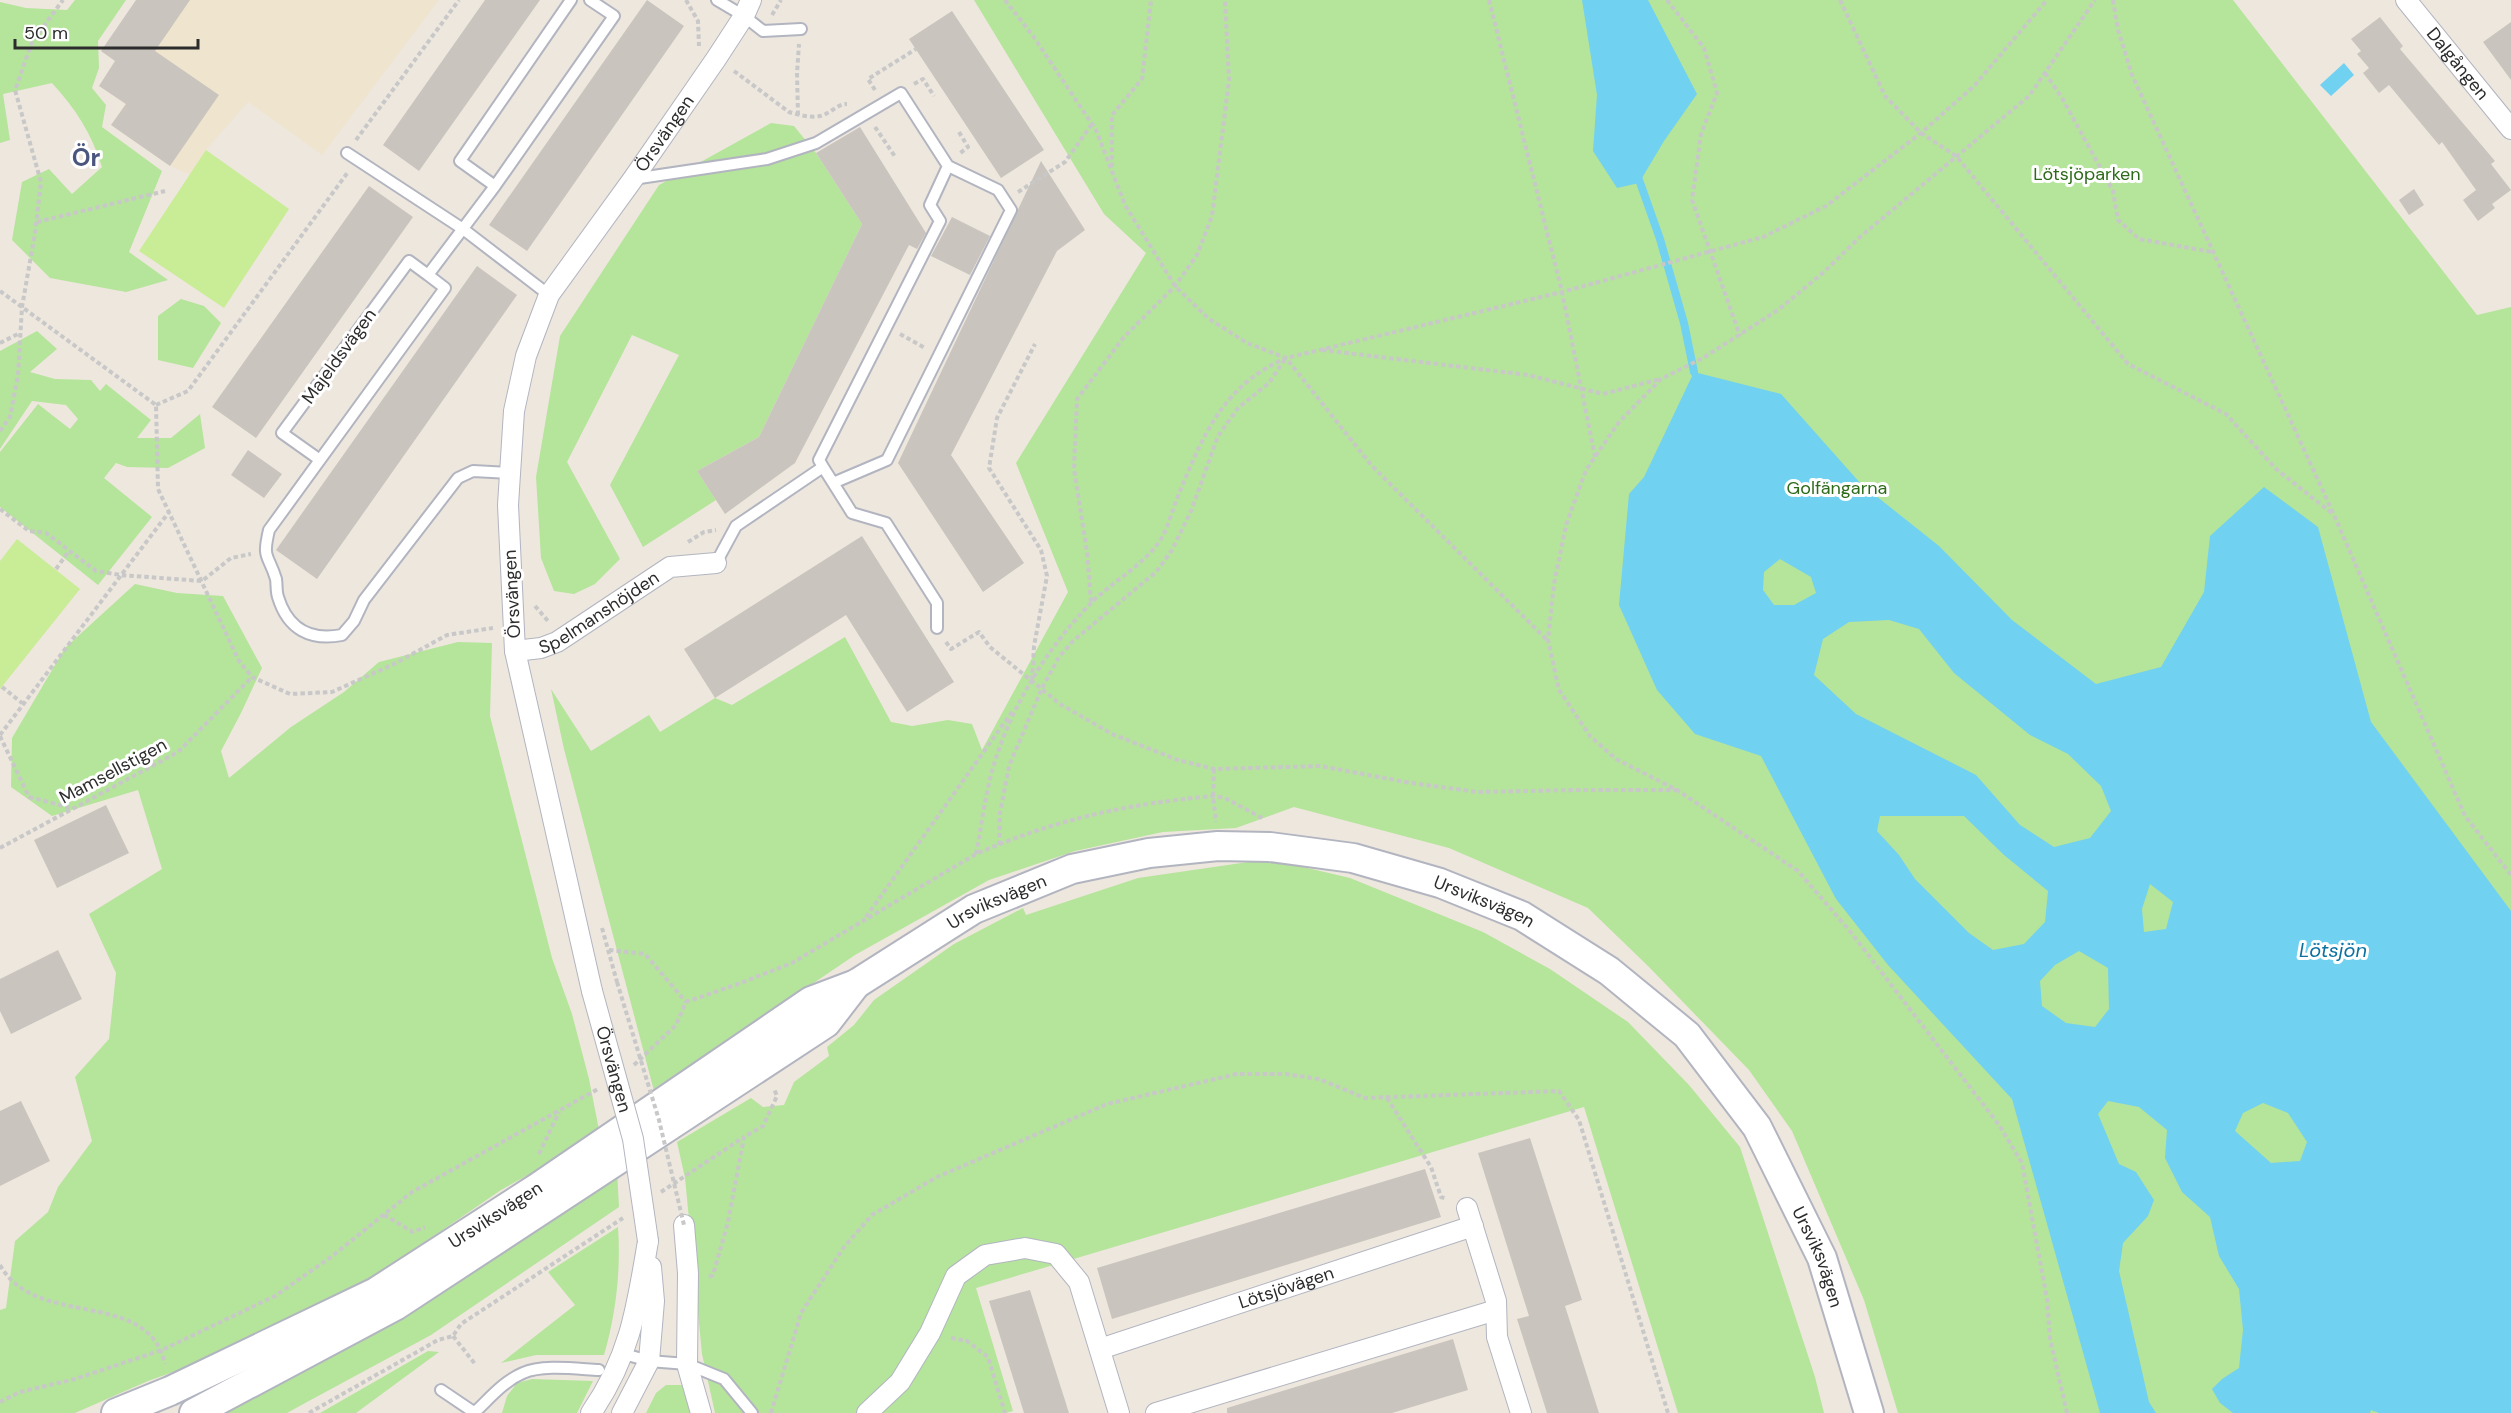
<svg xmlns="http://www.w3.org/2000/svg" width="2511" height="1413" viewBox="0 0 2511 1413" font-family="'DM Sans',sans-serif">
	<rect width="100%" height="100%" fill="#eee7de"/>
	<path fill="#efe4ce" d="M136,0H439L322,155L248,102L206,150L191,175L170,166L111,125L125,104L99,86L115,61Z"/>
	<path fill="#b5e49b" d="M75,0H126L98,41L99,68L92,88L106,105L102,127L162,171L129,252L168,280L126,292L50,278L12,240L22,182L49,169L72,194L102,167C92,134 75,108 52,83L3,94L10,140L0,143V2L26,8L67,10Z
		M974,0H2233L2477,315L2511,307V1413H1898L1864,1300L1792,1131L1749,1070L1648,966L1588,908L1449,848L1294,807L1236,828L1163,832L1075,851L989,880L855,955L654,1091L564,749L551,689L591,751L649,715L660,732L715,698L732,705L845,637L891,722L912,726L948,720L972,724L982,750L1068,592L1016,463L1146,253L1104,214Z
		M771,123L794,126L816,153L862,224L759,437L697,471L716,500L643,547L610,485L679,355L632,335L567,462L620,559L595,584L574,594L554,591L541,558L536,477L560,336L659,185Z
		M181,299L204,306L221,323L193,368L158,360V316Z
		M37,331L57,349L30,372L55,379L91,380L100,391L106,384L151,420L137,438H171L200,414L205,448L168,468L127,467L116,463L104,478L152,517L98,585L0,507V452L38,404L70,429L78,419L66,405L32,401L0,449V351Z
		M135,584L177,593L223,596L262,668L241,713L221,751L229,778L291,727L344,692L379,662L458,642L492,643L490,716L552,958L572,1014L589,1079L600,1135L501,1190L377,1275L212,1358L148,1381L75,1413H0V1310L6,1308L15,1241L48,1212L58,1187L92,1141L75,1077L109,1039L116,973L89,914L162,869L138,790L52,816L11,787L12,738L65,648Z
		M1269,859L1350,878L1483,932L1550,969L1628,1022L1689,1085L1740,1147L1815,1377L1824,1413H1678L1584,1107L976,1288L1013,1411L1006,1413H715L702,1354L685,1178L677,1142L751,1098L763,1107L784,1105L794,1082L829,1056L827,1047L854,1025L874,1000L954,944L1023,908L1026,915L1138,878Z
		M617,1171L619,1207L431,1335L307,1402L287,1413H223Z
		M618,1227C621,1270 616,1314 604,1355H536L501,1363L575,1305L548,1272Z
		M428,1351L439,1352L356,1413H320Z
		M532,1379L593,1381L577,1413H502L507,1396L517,1383Z
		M666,1385H682L692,1413H646L656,1393Z"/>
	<path fill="#c9ec96" d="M206,150L289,209L224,308L139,251Z
		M17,539L80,589L0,689V561Z"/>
	<path fill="#71d1f0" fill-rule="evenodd" d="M1582,0H1648L1697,94L1664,141L1639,183L1617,188L1593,151L1597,95Z
		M2344,63L2354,75L2331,96L2320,85Z
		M1694,372L1781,394L1861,484L1939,546L2012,620L2096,684L2161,667L2204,592L2210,536L2264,487L2318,527L2371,722L2511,911V1413H2379L2371,1410L2370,1413H2233L2220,1403L2212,1389L2222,1379L2239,1368L2243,1330L2239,1289L2219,1256L2210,1217L2182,1192L2165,1158L2167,1130L2139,1107L2108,1101L2098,1114L2119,1164L2136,1172L2154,1200L2148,1216L2123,1243L2119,1271L2149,1402L2156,1413H2100L2012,1099L1888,965L1836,899L1761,756L1695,734L1657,690L1619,605L1629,494L1644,477ZM1780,559L1811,577L1816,593L1794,605H1774L1763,590L1764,572ZM1889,620L1919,629L1954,673L2030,735L2068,754L2101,786L2111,811L2090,838L2054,847L2020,825L1976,775L1856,714L1814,675L1823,639L1849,622ZM1880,816H1964L2004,855L2048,891L2045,922L2024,944L1993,950L1969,933L1915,879L1899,855L1877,831ZM2150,884L2173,902L2166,929L2144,932L2142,909ZM2079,951L2108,968L2109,1009L2095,1027L2066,1023L2042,1006L2040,981L2055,965ZM2263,1103L2288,1113L2307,1142L2300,1161L2271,1163L2235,1131L2243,1113Z"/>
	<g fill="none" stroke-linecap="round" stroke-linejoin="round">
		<path stroke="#71d1f0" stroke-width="8" d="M1637,174L1660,239L1684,323L1694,372"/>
	</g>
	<path fill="#c9c4be" d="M136,0H190L155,51L219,95L170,166L111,125L126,104L99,86L115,61L101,51Z
		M485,0H540L419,171L383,145Z
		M647,0L684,26L527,251L489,225Z
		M952,11L1044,150L1001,178L909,39Z
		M2380,17L2403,46L2400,49L2495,161L2491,164L2511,190L2492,204L2495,208L2478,221L2463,200L2476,190L2442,142L2439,145L2389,85L2379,93L2363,73L2369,68L2357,54L2361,51L2351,39Z
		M2511,22V80L2483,42Z
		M860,127L926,233L917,249L909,245L795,463L725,514L697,471L759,437L862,224L816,153Z
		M1041,161L1085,230L1057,251L951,455L1024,563L983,592L898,463Z
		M369,186L413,217L256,438L212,407Z
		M2414,189L2424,205L2409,215L2399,200Z
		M952,217L990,236L970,275L931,256Z
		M477,266L517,295L317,579L276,550Z
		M248,450L282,474L264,498L231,475Z
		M862,536L954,682L907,712L846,615L715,698L684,649Z
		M106,805L129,853L57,888L34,840Z
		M58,950L82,999L11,1034L0,1011V979Z
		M21,1101L50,1161L0,1186V1111Z
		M1530,1138L1582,1300L1565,1306L1599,1413H1547L1517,1319L1529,1316L1478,1153Z
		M1425,1169L1441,1217L1112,1319L1097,1268Z
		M1030,1290L1069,1413H1024L989,1301Z
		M1453,1339L1468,1390L1392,1413H1227V1408Z"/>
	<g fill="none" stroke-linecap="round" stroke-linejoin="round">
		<defs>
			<path id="lane" d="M717,0L744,16L763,31L801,29
				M347,153L463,229L549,295
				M633,179L767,159L816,143L901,93L948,166L998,190L1011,210L887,460L833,483
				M495,186L460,161L571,0
				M320,460L282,433L409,261L428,275
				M823,467L819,460L940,221L930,205L948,166
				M510,473L473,471L458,478L364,600L354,621L342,635C311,641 288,630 278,597C276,591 277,585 276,579C268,553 262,560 269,530L445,288L428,275L495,186L614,16L590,0
				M716,563L736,526L823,467L852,513L886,523L937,603V628
				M624,1354L649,1361L687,1364L724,1379L752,1413
				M441,1390L475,1413
				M475,1412C490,1398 504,1381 523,1373C542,1364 578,1369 599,1370"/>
			<g id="street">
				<path id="s1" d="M2406,0L2511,129"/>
				<path id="s2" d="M515,651L541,648L557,642L670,567L716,563"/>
				<path id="s3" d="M592,991L515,651L508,505L514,411L526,356L549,295L633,179L716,59L744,16L751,0"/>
				<path d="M1467,1208L1496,1301L1497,1337L1521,1413"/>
				<path d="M684,1225L688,1273L687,1364L701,1413"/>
				<path id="s4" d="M1100,1349L1473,1226"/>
				<path d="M591,1413C630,1357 637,1307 648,1241"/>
				<path d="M622,1413L649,1361L654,1301L651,1267"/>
				<path d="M867,1413L900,1382L930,1333L956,1276L985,1255L1025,1248L1056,1254L1079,1282L1119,1413"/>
				<path d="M1156,1413L1496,1310"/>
			</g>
			<g id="secondary">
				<path id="s5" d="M116,1413L170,1391L376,1292L537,1188L811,1001L856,984L974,909L1072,869L1149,853L1218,846L1270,847L1353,858L1440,883L1522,916L1609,971L1687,1035L1757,1127L1822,1258L1869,1413"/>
				<path d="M194,1413L395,1306L826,1023L856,984"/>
			</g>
		</defs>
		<use href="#lane" stroke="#b2b5c0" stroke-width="14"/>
		<use href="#street" stroke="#b2b5c0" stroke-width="22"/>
		<use href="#secondary" stroke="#b2b5c0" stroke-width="32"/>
		<path stroke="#c8c8c8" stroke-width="4" stroke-dasharray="4.5 3" stroke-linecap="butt" d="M686,0L698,21L699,46
			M1005,0L1033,36L1096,130L1125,205L1175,286L1209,319L1247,343L1286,358L1372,466L1547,640
			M1489,0L1562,292L1595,457
			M1667,0L1704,48L1717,93L1701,134L1692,200L1740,336
			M1840,0L1885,96L1921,133L1956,156L2128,364L2226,414L2276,469L2333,514
			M2113,0L2118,30L2132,75L2334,515L2465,816L2511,875
			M772,15L781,0
			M734,71L789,112C798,115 811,118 820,116C830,114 837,104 847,104
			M2045,73L2062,98L2113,191L2118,220L2139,239L2212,252
			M914,84L923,79L934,96
			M875,90L868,79L916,49
			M798,115L797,73L799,44
			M875,127L896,158
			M959,132L968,147L959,154
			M356,140L459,0
			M1112,167V115L1142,79L1151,0
			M1018,192L1065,162L1092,124
			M37,222L165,191
			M0,291L156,405L158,489L239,661L252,677L290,694L332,692L394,664L447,635L493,628
			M900,334L925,348
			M0,343L20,333
			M1322,350L1528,375L1603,394L1660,379
			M156,405L188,391L348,172
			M0,431L10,417L18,375L22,307L35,233L41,182L15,90L32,42L63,0
			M0,509L29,531L46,533L96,571L120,575L202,581L231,558L251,554
			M688,542L704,532L716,530
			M56,569L69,551
			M1091,602L1087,552L1074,469L1077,399L1124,337L1175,286L1197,255L1212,216L1229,80L1225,0
			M535,606L548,621
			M946,642L951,649L979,632L990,647L1060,704L1112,734L1178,760L1214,769L1320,766L1411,783L1478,792L1575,790H1677
			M1032,680L1034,646L1047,576L1041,550L989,468L997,418L1035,344
			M2,687L22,703
			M0,735L169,512
			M0,736L29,797L71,808
			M1214,769L1213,796L1216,822
			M999,845L1000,813L1009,766L1042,688L1059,657L1073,641L1156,572L1172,550L1191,511L1218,436L1238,408L1269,383L1285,359
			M0,848L178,752L252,677
			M976,854C981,829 984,803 990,779C1006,714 1045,650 1091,603C1112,582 1141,567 1159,542C1167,531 1171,514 1176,501C1201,440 1221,386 1286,358L1562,292L1763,237L1826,206L1921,133L1974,86L2047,0
			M866,917L1012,712
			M602,928L617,982
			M609,950L645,954L686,1002
			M634,1065L676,1025L686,1002L738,984L792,963L976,854C1056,819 1127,804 1213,796L1225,798L1264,819
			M1387,1098L1431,1167L1441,1197L1447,1199
			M539,1154L559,1112
			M661,1192L744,1137
			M384,1215L413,1232L425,1227
			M0,1265C36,1330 148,1287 165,1364
			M709,1277L713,1275L728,1222L744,1137L763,1126L777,1096L774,1089
			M453,1336L475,1364
			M951,1338L967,1341L988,1357L1005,1413
			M0,1402L20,1392L75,1379L162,1350L275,1296L331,1257L412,1192L598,1089
			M309,1413L438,1340L453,1336L461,1324L623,1218
			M771,1413L801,1313L844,1247L872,1215L937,1177L1107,1104L1237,1074H1286L1319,1079L1365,1098L1559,1091L1579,1120L1668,1413
			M2067,1413L2050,1339L2047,1299L2022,1163L1999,1125L1849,930L1798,871L1677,790L1616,759L1590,736L1559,690L1548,640L1554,584L1566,525L1586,470L1619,422L1661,379L1703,358L1778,310L1824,272L1860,237L2029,96L2095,0"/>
		<use href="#lane" stroke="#fff" stroke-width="10"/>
		<use href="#street" stroke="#fff" stroke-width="20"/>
		<use href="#secondary" stroke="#fff" stroke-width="28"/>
		<defs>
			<g id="street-bridge">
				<path id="s6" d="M592,991L633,1139L648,1241"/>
			</g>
		</defs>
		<use href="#street-bridge" stroke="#b2b5c0" stroke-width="22" stroke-linecap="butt"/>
		<path stroke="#c8c8c8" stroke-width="4" stroke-dasharray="4.5 3" stroke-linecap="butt" d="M617,982L659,1120L684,1225"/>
		<use href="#street-bridge" stroke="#fff" stroke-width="20"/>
	</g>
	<g text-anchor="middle" stroke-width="6" stroke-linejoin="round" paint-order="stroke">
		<g font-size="18" fill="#2c2c2c" stroke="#fff">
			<text dy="6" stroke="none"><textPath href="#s1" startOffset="82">Dalgången</textPath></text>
			<text dy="6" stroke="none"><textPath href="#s3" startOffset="909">Örsvängen</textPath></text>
			<text transform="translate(339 356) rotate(-54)" y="6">Majeldsvägen</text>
			<text transform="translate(512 594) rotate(-93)" y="6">Örsvängen</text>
			<text dy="6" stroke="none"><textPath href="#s2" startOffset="94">Spelmanshöjden</textPath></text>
			<text transform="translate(113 771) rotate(-28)" y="6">Mamsellstigen</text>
			<text dy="6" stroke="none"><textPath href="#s5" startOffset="1022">Ursviksvägen</textPath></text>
			<text dy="6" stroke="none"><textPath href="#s5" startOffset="1526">Ursviksvägen</textPath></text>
			<text dy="6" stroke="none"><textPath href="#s6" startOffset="81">Örsvängen</textPath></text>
			<text dy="6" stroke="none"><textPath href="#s5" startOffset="429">Ursviksvägen</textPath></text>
			<text dy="6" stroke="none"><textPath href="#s5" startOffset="2030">Ursviksvägen</textPath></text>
			<text dy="6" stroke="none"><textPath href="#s4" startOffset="196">Lötsjövägen</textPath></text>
		</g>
		<g font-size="18" fill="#2d6b1a" stroke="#fff">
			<text x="2087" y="180">Lötsjöparken</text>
			<text x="1837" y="494">Golfängarna</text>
		</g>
		<g font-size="20" font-style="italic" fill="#0c70a0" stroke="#fff">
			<text x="2333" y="957">Lötsjön</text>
		</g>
		<g font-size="24" font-weight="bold" fill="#4b567e" stroke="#fff">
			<text x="86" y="166">Ör</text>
		</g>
	</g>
	<path d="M15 39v9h183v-9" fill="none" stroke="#2c2c2c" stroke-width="3"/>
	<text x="24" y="39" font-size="18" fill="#2c2c2c" stroke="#ffffff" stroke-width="4.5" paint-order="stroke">50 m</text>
</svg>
